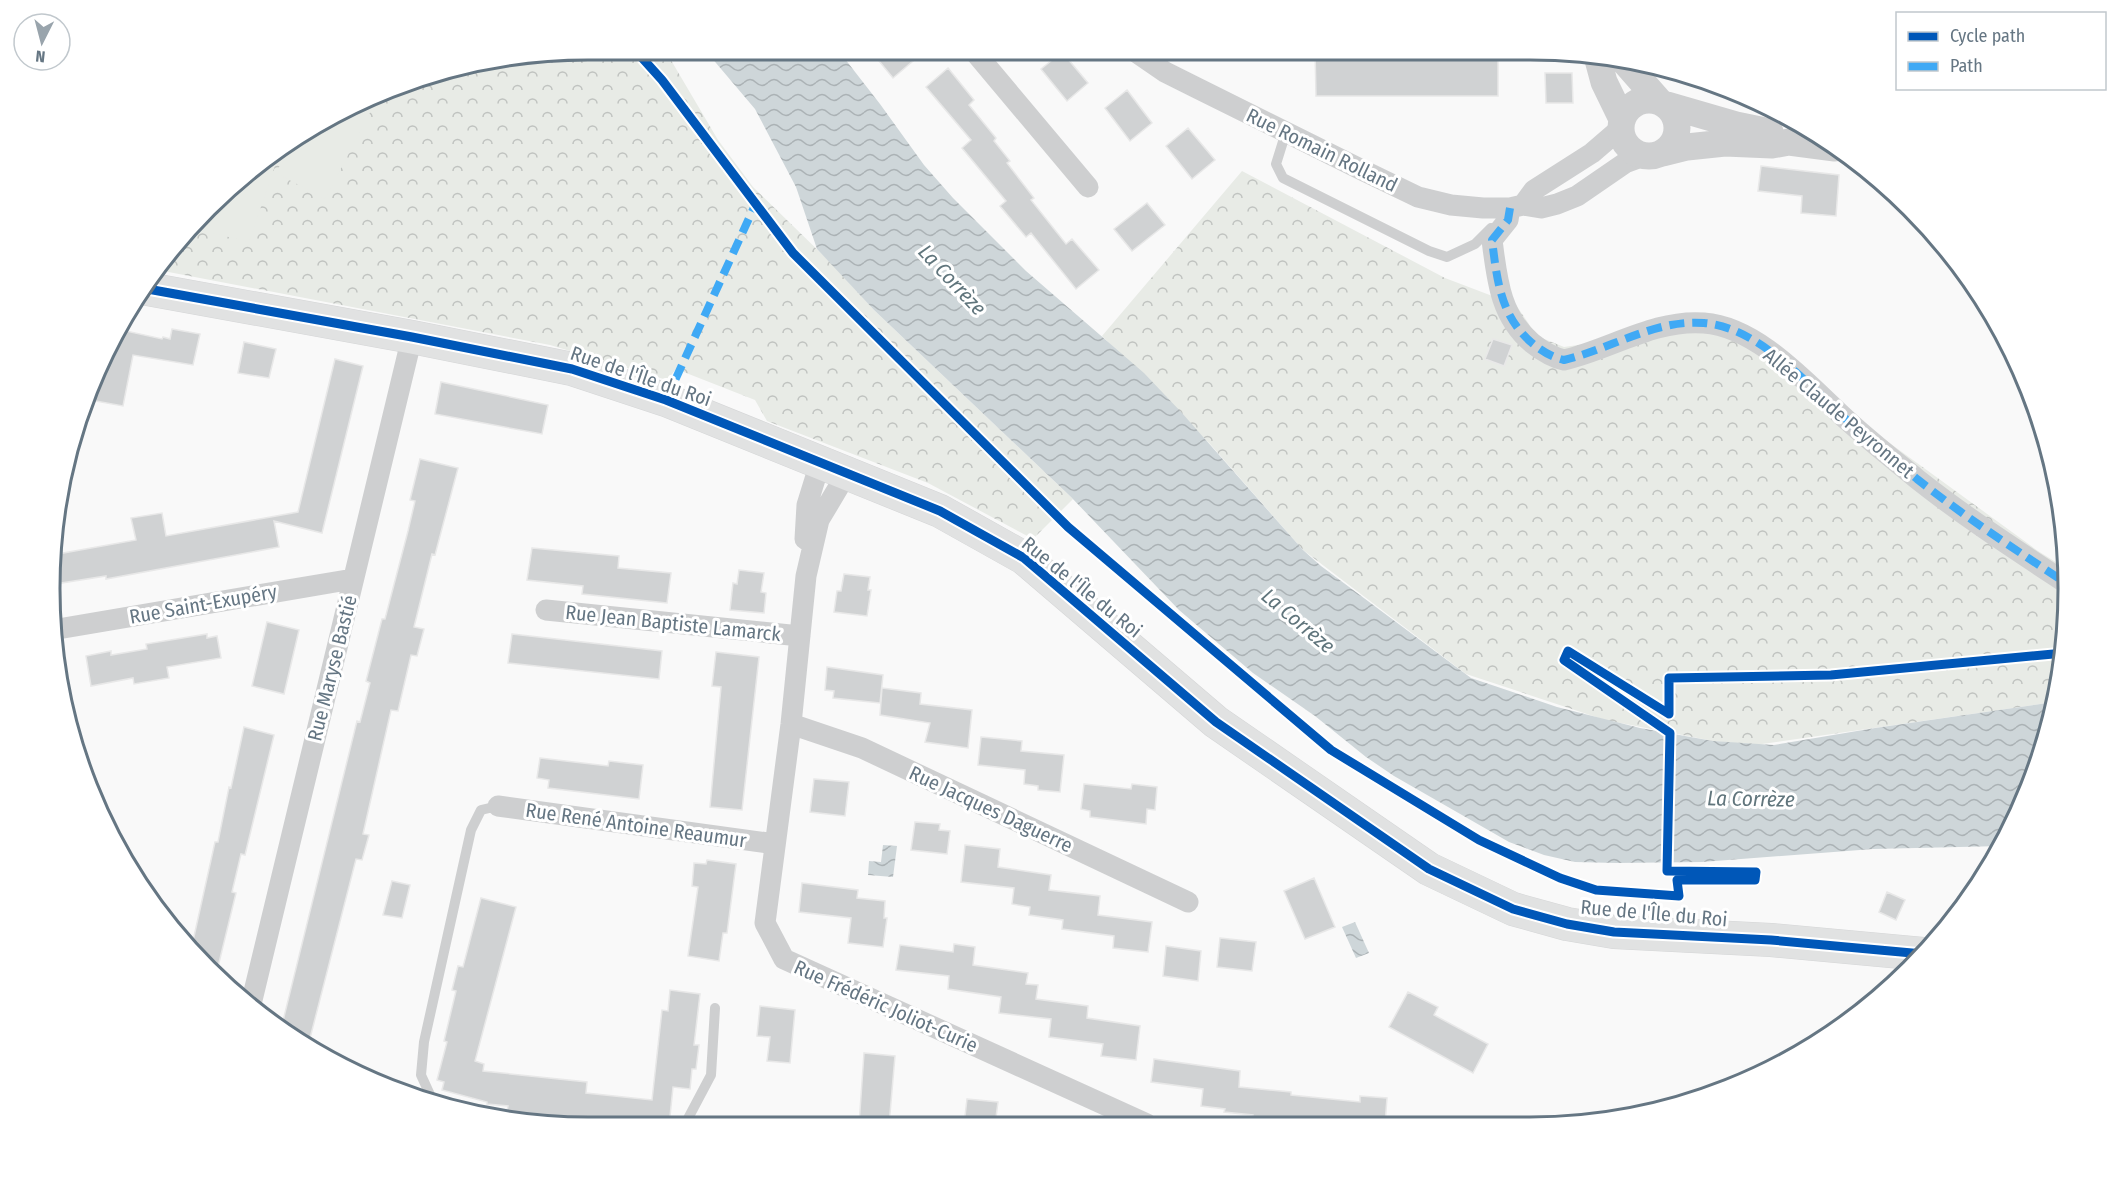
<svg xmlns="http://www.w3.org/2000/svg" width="2118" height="1177" viewBox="0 0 2118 1177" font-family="'Fira Sans Condensed',sans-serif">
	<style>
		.park { fill: url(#park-crowns) }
		.pitch { fill: #e8ebe6 }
		.water { fill: url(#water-waves) }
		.building { fill: #d0d2d3; stroke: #e8e8e8; stroke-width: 1.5 }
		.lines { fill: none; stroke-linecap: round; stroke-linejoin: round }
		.primary-casing { stroke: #d5d6d7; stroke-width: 34 }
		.service { stroke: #cecfd0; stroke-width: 10 }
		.minor { stroke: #cecfd0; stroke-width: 21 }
		.tertiary { stroke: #cecfd0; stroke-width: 27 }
		.primary { stroke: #e1e2e2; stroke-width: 33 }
		.quiet { stroke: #3fa9f5; stroke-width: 8; stroke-dasharray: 15 8; stroke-linecap: butt }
		.cycleway-casing { stroke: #fff; stroke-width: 13 }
		.cycleway { stroke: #0057b8; stroke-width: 9 }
		.labels { text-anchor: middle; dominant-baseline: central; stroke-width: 6; stroke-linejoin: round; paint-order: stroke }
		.street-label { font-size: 20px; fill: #657683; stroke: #fff }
		.water-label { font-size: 21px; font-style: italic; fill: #60757c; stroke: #fff }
		.rim { fill: none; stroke: #657683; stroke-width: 3 }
	</style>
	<defs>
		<pattern id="park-crowns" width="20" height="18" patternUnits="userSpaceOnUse" patternTransform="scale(1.5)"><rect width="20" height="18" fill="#e8ebe6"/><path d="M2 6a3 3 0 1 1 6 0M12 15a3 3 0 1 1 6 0" fill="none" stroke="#c0c3c0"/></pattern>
		<pattern id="water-waves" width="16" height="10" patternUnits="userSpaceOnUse" patternTransform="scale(1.5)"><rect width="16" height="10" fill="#ced6d9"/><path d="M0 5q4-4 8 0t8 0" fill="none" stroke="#abb2b5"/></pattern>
	</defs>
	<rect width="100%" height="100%" fill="#f9f9f9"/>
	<path class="park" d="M589,50H665L718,140L753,187L829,261L874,310L1073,499L1033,539L928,483L767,421L755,400L676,369L667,380L550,345L158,270L260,161L415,78Z
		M1242,171L1445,278L1516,305L1537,336L1564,347L1739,322L1869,428L2038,551L2067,569L2064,659L2054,702L1755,745L1713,741L1605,720L1466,674L1303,550L1210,444L1102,336Z"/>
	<path class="pitch" d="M370,103L374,105L325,199L276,173L290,145Z
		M280,151L249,242L196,229L260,161Z"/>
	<path class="water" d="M705,50H838L880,104L924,165L953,198L1026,271L1144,373L1182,413L1303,550L1321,566L1471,678L1557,707L1640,728L1713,741L1774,745L1875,728L2054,702L2040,761L2002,846L1873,849L1702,862L1616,863L1575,862L1544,855L1509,842L1394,776L1366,757L1315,716L1253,673L1179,610L1071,497L874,310L817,249L796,187L755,109Z
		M883,845L897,846L893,877L868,875L869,861L881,862Z
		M1355,922L1369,953L1356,958L1342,927Z"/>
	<path class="building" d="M870,50H926L893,78Z
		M1315,50L1490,51V60H1498V96H1316Z
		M1062,52L1088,83L1067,101L1041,69Z
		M948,68L974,100L969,105L996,138L994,141L1010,161L1007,163L1034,198L1031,200L1066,244L1072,239L1099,270L1076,289L1031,233L1026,237L1000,206L1006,201L962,148L971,140L926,87Z
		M1545,73H1572L1573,103H1546Z
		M1127,90L1152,123L1130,141L1105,108Z
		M1188,128L1215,160L1192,179L1166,146Z
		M1761,166L1839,175L1836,216L1801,213L1802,196L1758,191Z
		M1147,203L1165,225L1132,251L1114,229Z
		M172,329L200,334L193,365L133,355L123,406L90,400L122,330L162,339L163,337L170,339Z
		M1493,339L1512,345L1504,366L1485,359Z
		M244,342L276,349L269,378L238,373Z
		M335,359L363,366L322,533L274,521L279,547L106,579V576L55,584L58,554L136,540L131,518L162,513L166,536L298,512Z
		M441,382L548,405L542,434L435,414Z
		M420,459L458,468L435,555L432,554L414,627L424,629L417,656L411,655L398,711L391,710L363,834L369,835L362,860L356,859L308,1046L282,1025L357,721L360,722L370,683L366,681L382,619H385L408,531L415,501L410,500Z
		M532,548L619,556L618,568L671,573L667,603L582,594L583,586L527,580Z
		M739,570L764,573L761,592L766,593L764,613L730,610L733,583L737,584Z
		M844,574L870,577L868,590H871L867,616L834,612L837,591H841Z
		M267,622L299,630L284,694L252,686Z
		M207,634V638L217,636L221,658L167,667L169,678L134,684L133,678L91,686L86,656L111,651V655L147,649L146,644Z
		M512,634L662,651L659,679L508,663Z
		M716,652L759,657L742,810L710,807L721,687L712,686Z
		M827,667L883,675L880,703L833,698L834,691L825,690Z
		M882,688L921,693L920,704L972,710L968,748L925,742L930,723L880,715Z
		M244,727L274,735L245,855L241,854L232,892L236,893L217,971L191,950L215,842H218L229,787L231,788Z
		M981,737L1022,741L1021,751L1064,755L1060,792L1038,790V786L1024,784L1025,770L978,765Z
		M540,758L608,766L609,761L643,765L639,799L548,788L549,780L537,778Z
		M814,779L849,782L845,816L810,812Z
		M1084,784L1131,789L1132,784L1157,787L1155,810L1147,809L1146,824L1090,817V811L1081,809Z
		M915,822L940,824L939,830L950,831L947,854L911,850Z
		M965,845L1000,849L998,867L1051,875L1049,890L1100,896L1098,915L1152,922L1148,952L1113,948L1114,936L1062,929L1063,920L1029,915L1030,907L1012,904L1014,888L961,882Z
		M707,860L736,864L727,933H723L719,961L688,956L698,887L692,886L694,863L706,864Z
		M1314,878L1335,927L1305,939L1284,891Z
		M392,881L410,885L402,918L383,915Z
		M802,883L858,890L857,898L885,901L884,918H887L883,947L848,943L851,918L799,912Z
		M1887,892L1905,900L1896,920L1879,912Z
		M481,898L516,907L475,1061L484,1064L483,1071L587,1082L586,1093L652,1100L662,1010L668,1011L670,990L700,994L694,1045H699L696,1069H692L690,1089L673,1087L669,1126H581L548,1121L549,1115L507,1111L508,1106L487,1104V1102L442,1090L444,1082L437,1080L447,1042L444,1041L456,991L452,990L458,966L463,967Z
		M1220,938L1256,942L1252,971L1217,967Z
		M954,944L975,947L973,965L1028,973L1026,984L1038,985L1036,999L1088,1006L1087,1018L1140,1026L1136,1060L1101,1056L1103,1044L1049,1037L1051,1019L999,1013L1001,997L948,989L949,976L896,970L900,945L953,952Z
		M1166,946L1201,951L1198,981L1163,976Z
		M1408,992L1438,1007L1434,1015L1488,1044L1473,1073L1389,1027Z
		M760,1006L795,1010L790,1063L767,1061L770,1037L757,1036Z
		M864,1053L895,1056L889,1125H859Z
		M1154,1059L1240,1071L1239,1087L1291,1092V1095L1360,1102V1096L1387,1098L1385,1124H1273L1252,1122L1253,1115L1224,1112L1225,1109L1201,1106L1203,1089L1151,1082Z
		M967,1099L998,1102L995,1125H964Z"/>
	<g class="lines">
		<defs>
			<path id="primary" d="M142,288L412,337L572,369L666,400L940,511L1024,558L1216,722L1429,869L1513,909L1567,924L1614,932L1771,940L1923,954"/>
		</defs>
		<use href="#primary" class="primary-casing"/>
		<path class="service" d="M1286,132L1276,164L1283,178L1429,251L1447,257L1475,244L1491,228
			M457,1110L432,1099L421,1075L424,1042L471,830L481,810L498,806
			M684,1126L711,1075L715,1008"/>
		<path class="minor" d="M973,50L1088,187
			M1133,50L1165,72L1197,88L1362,170L1418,197L1451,205L1483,208H1510L1523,205L1541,208L1557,204L1577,196L1625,163L1644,156
			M1523,205L1534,190L1592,153L1621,128
			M1510,208L1508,220L1492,240C1497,279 1500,316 1532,343C1542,351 1551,357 1564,360C1611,349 1655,319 1704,323C1759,327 1809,386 1848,421C1870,441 1894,460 1917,479C1965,517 2016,550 2066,583
			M847,473L819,520L806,576L791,724L765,923L784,959L1147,1124
			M805,539L807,505L820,463
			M546,610L800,636
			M52,630L353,579
			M791,724L862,748L1188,902
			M498,806L775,844
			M252,1000L412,337"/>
		<path class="tertiary" d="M1597,56L1604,82L1622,119
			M1623,60L1659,101
			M1621 128a28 28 0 1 1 56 0a28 28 0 1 1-56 0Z
			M1667,105L1736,125L1770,132
			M1663,153L1687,147L1725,143L1772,145L1789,142L1835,148"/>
		<use href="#primary" class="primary"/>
		<path class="quiet" d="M1510,208L1508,220L1492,240C1497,279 1500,316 1532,343C1542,351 1551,357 1564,360C1611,349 1655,319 1704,323C1759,327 1809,386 1848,421C1870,441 1894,460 1917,479C1965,517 2016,550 2066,583
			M666,400L756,203"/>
		<defs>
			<path id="cycleway" d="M635,50L662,80L793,253L1068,527L1331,750L1479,840L1560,878L1596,890L1679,896L1677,880H1755L1756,872L1667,871L1670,733L1564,660L1568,651L1669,714
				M142,288L412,337L572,369L666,400L940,511L1024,558L1216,722L1429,869L1513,909L1567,924L1614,932L1771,940L1923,954
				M1669,714V678L1831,675L2064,653"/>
		</defs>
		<use href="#cycleway" class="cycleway-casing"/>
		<use href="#cycleway" class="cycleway"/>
	</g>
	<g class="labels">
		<g class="street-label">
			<text transform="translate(1322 150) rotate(26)">Rue Romain Rolland</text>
			<text transform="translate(641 376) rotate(19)">Rue de l'Île du Roi</text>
			<text transform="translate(1839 413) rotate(40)">Allée Claude Peyronnet</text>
			<text transform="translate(1082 587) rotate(39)">Rue de l'Île du Roi</text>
			<text transform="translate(203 604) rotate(-10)">Rue Saint-Exupéry</text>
			<text transform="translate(673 623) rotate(6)">Rue Jean Baptiste Lamarck</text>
			<text transform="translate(332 668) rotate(-76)">Rue Maryse Bastié</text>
			<text transform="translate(991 809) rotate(25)">Rue Jacques Daguerre</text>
			<text transform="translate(636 825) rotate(8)">Rue René Antoine Reaumur</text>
			<text transform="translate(1654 913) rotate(5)">Rue de l'Île du Roi</text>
			<text transform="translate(886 1006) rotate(24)">Rue Frédéric Joliot-Curie</text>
		</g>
		<g class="water-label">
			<text transform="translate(952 280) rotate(47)">La Corrèze</text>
			<text transform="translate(1298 621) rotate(40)">La Corrèze</text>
			<text transform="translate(1751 799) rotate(1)">La Corrèze</text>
		</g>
	</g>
	<path d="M0 0H2118V1177H0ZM588 60H1530A528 528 0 0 1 2058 588V589A528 528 0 0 1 1530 1117H588A528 528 0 0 1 60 589V588A528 528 0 0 1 588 60Z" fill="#fff" fill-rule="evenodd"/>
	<path class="rim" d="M588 60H1530A528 528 0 0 1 2058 588V589A528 528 0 0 1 1530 1117H588A528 528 0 0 1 60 589V588A528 528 0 0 1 588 60Z"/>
	<rect x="1896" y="12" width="210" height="78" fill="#ffffff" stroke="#c1c8cd" stroke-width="1.5"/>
	<rect x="1908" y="32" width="30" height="9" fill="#0057b8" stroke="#c1c8cd" stroke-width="1.5"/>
	<text x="1950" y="42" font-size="18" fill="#657683">Cycle path</text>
	<rect x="1908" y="62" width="30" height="9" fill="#3fa9f5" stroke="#c1c8cd" stroke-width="1.5"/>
	<text x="1950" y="72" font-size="18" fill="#657683">Path</text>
	<g transform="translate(42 42) rotate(186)"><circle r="28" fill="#ffffff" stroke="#c1c8cd" stroke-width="1.5"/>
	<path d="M0-4.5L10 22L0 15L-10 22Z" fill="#99a4ac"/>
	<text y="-9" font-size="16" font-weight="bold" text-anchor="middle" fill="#657683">N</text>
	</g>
</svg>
